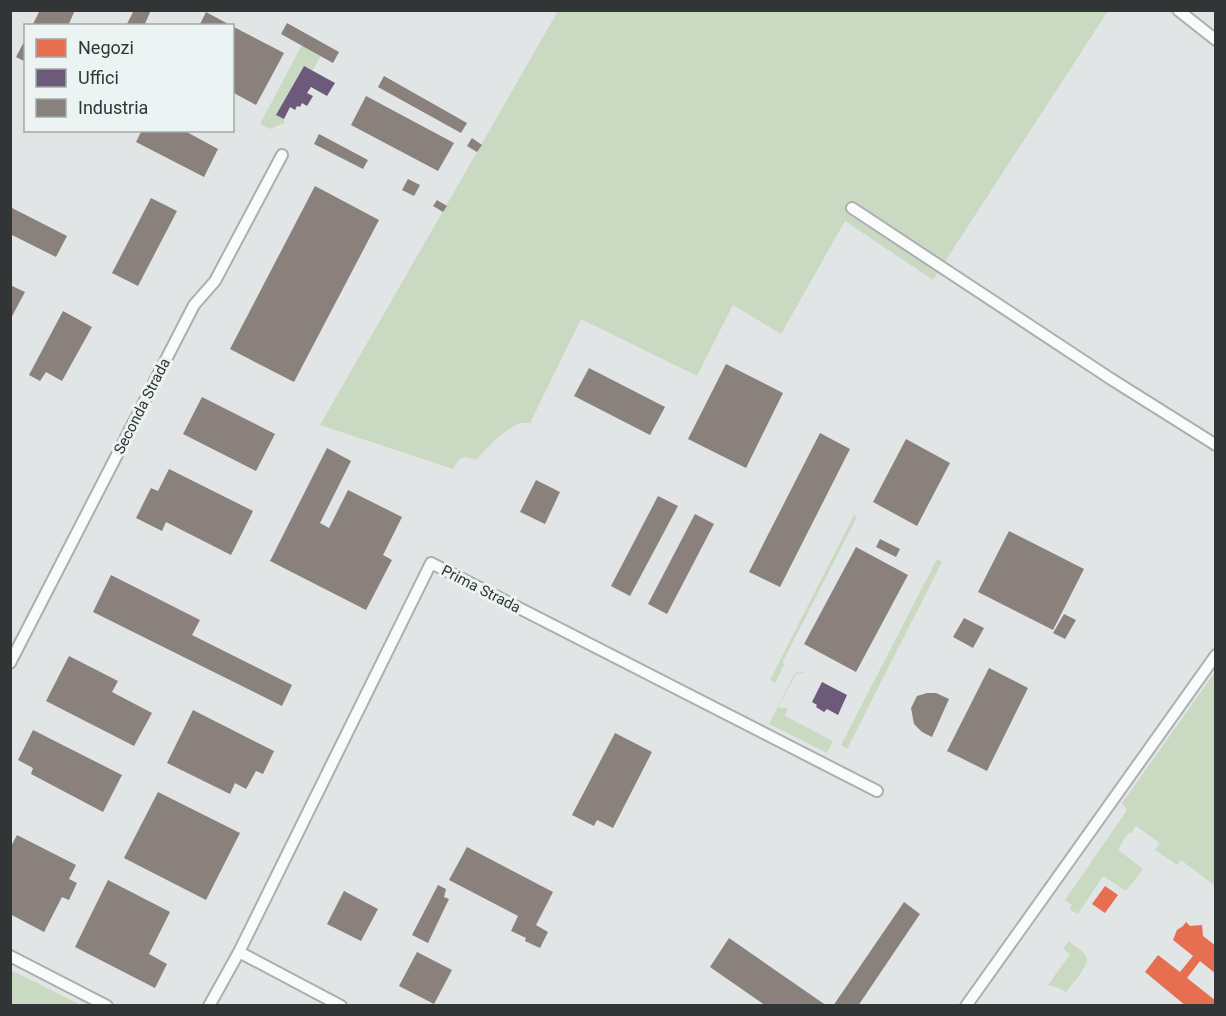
<svg xmlns="http://www.w3.org/2000/svg" width="1226" height="1016" viewBox="0 0 1226 1016" font-family="Roboto,sans-serif">
	<style>
		.green { fill: #cadac2 }
		.shops { fill: #e76f51 }
		.offices { fill: #6d597a }
		.industry { fill: #8a817c }
		.lines { fill: none; stroke-linecap: round; stroke-linejoin: round }
		.minor-casing { stroke: #acafaf; stroke-width: 14 }
		.minor { stroke: #fafbfb; stroke-width: 10 }
		.labels { text-anchor: middle; dominant-baseline: central; stroke-width: 6; stroke-linejoin: round; paint-order: stroke }
		.street-label { font-size: 15px; fill: #323535; stroke: #ecf4f3 }
	</style>
	<rect width="100%" height="100%" fill="#e1e5e5"/>
	<path class="green" d="M558,11H1108L933,280L845,221L781,334L733,305L697,376L581,319L530,423C527,423 524,423 521,423C506,427 486,449 476,460C461,455 461,456 453,469L320,425Z
		M302,45L321,56L312,71L303,66L277,114L284,119V123L270,129L260,124Z
		M854,515L857,517L783,661L784,665L775,683L770,680Z
		M937,559L942,562L847,749L841,745Z
		M803,672L805,673L796,674L778,708H788L785,716L833,741L827,753L769,724L795,673Z
		M1215,672V886L1181,860L1177,865L1155,850L1160,843L1136,826L1132,832C1124,834 1123,843 1118,850L1143,869L1126,891L1103,876L1078,914L1069,909L1072,905L1065,900L1127,810L1122,803Z
		M1069,941C1074,946 1085,952 1087,958C1089,966 1071,985 1066,992L1059,988L1048,985L1070,954L1063,949Z
		M10,970H11L81,1005H11Z"/>
	<path class="shops" d="M1105,886L1118,895L1105,913L1092,904Z
		M1186,922L1190,926L1202,925L1203,936L1216,946V974L1200,961L1187,978L1216,1001L1214,1003L1216,1006H1186L1145,972L1158,955L1180,972L1193,956L1173,940L1177,930L1183,926Z"/>
	<path class="offices" d="M304,66L335,83L327,96L311,87L307,93L313,96L307,106L302,103L300,107L297,106L295,110L290,107L284,119L276,115Z
		M822,682L847,695L838,715L827,709L824,712L816,707L817,705L812,702Z"/>
	<path class="industry" d="M40,10H75L68,26H32Z
		M134,10H151L144,26H126Z
		M206,12L232,26H199Z
		M287,23L339,52L333,63L281,34Z
		M232,26L284,53L256,105L232,92Z
		M26,38V62L16,57Z
		M384,76L467,123L461,133L378,87Z
		M366,96L454,143L438,171L351,125Z
		M142,130H183L218,149L204,177L136,142Z
		M319,134L368,160L363,169L314,144Z
		M472,138L482,145L477,152L467,146Z
		M408,179L420,185L414,196L402,190Z
		M315,186L379,220L294,382L230,349Z
		M151,198L177,211L138,286L112,273Z
		M437,200L447,206L443,212L433,206Z
		M10,207L67,236L56,257L10,234Z
		M10,285L25,292L10,320Z
		M63,311L92,327L62,381L46,372L40,381L29,375Z
		M726,364L783,393L746,468L688,439Z
		M589,368L665,407L650,435L574,396Z
		M202,397L275,434L256,471L183,434Z
		M820,433L850,449L780,587L749,572Z
		M906,439L950,463L917,526L873,502Z
		M327,448L351,461L320,523L329,528L348,490L402,517L383,555L392,560L366,610L270,561Z
		M169,469L253,511L231,555L166,522L162,531L136,518L151,488L158,491Z
		M536,480L560,492L545,524L520,512Z
		M658,496L678,506L630,596L611,586Z
		M695,514L714,524L667,614L648,604Z
		M1009,531L1084,569L1053,630L978,592Z
		M880,539L900,549L896,557L876,547Z
		M856,547L908,575L856,672L804,644Z
		M111,575L200,620L192,635L292,685L282,706L93,612Z
		M1064,614L1076,620L1065,639L1053,633Z
		M964,618L984,628L973,648L953,637Z
		M69,656L118,681L112,692L152,713L134,746L46,701Z
		M989,668L1028,688L987,771L947,751Z
		M927,693H936L949,699L932,737L922,732L914,724L911,708L917,696Z
		M193,710L274,751L263,774L256,771L246,789L235,783L230,794L167,763Z
		M33,730L122,775L103,812L31,774L33,768L18,760Z
		M615,733L652,752L613,828L597,820L594,826L572,815Z
		M158,792L240,833L206,900L124,858Z
		M17,835L76,865L69,879L77,883L69,900L62,897L44,932L10,914V848Z
		M467,847L553,892L536,925L548,932L540,948L525,941L526,938L511,931L518,916L449,880Z
		M108,880L170,912L149,954L167,964L155,988L75,947Z
		M438,885L446,889L444,897L449,899L428,943L412,935Z
		M344,891L378,909L361,941L327,924Z
		M904,902L920,914L858,1006H833Z
		M729,938L827,1006H766L710,967Z
		M417,952L452,970L434,1004L399,986Z"/>
	<g class="lines">
		<defs>
			<path id="minor" d="M1178,10L1216,40
				M852,208L1111,379L1216,445
				M10,663L194,305L215,281L282,155
				M239,952L341,1006
				M10,956L107,1006
				M209,1006L239,952L431,563L877,791
				M966,1006L1216,655"/>
		</defs>
		<use href="#minor" class="minor-casing"/>
		<use href="#minor" class="minor"/>
	</g>
	<g class="labels">
		<g class="street-label">
			<text transform="translate(142 406) rotate(-63)">Seconda Strada</text>
			<text transform="translate(481 589) rotate(27)">Prima Strada</text>
		</g>
	</g>
	<rect width="1226" height="1016" fill="none" stroke="#323535" stroke-width="24"/>
	<rect x="24" y="24" width="210" height="108" fill="#ecf4f3" stroke="#a2a8a7" stroke-width="1.5"/>
	<rect x="36" y="39" width="30" height="18" fill="#e76f51" stroke="#a2a8a7" stroke-width="1.5"/>
	<text x="78" y="54" font-size="18" fill="#323535">Negozi</text>
	<rect x="36" y="69" width="30" height="18" fill="#6d597a" stroke="#a2a8a7" stroke-width="1.5"/>
	<text x="78" y="84" font-size="18" fill="#323535">Uffici</text>
	<rect x="36" y="99" width="30" height="18" fill="#8a817c" stroke="#a2a8a7" stroke-width="1.5"/>
	<text x="78" y="114" font-size="18" fill="#323535">Industria</text>
</svg>
